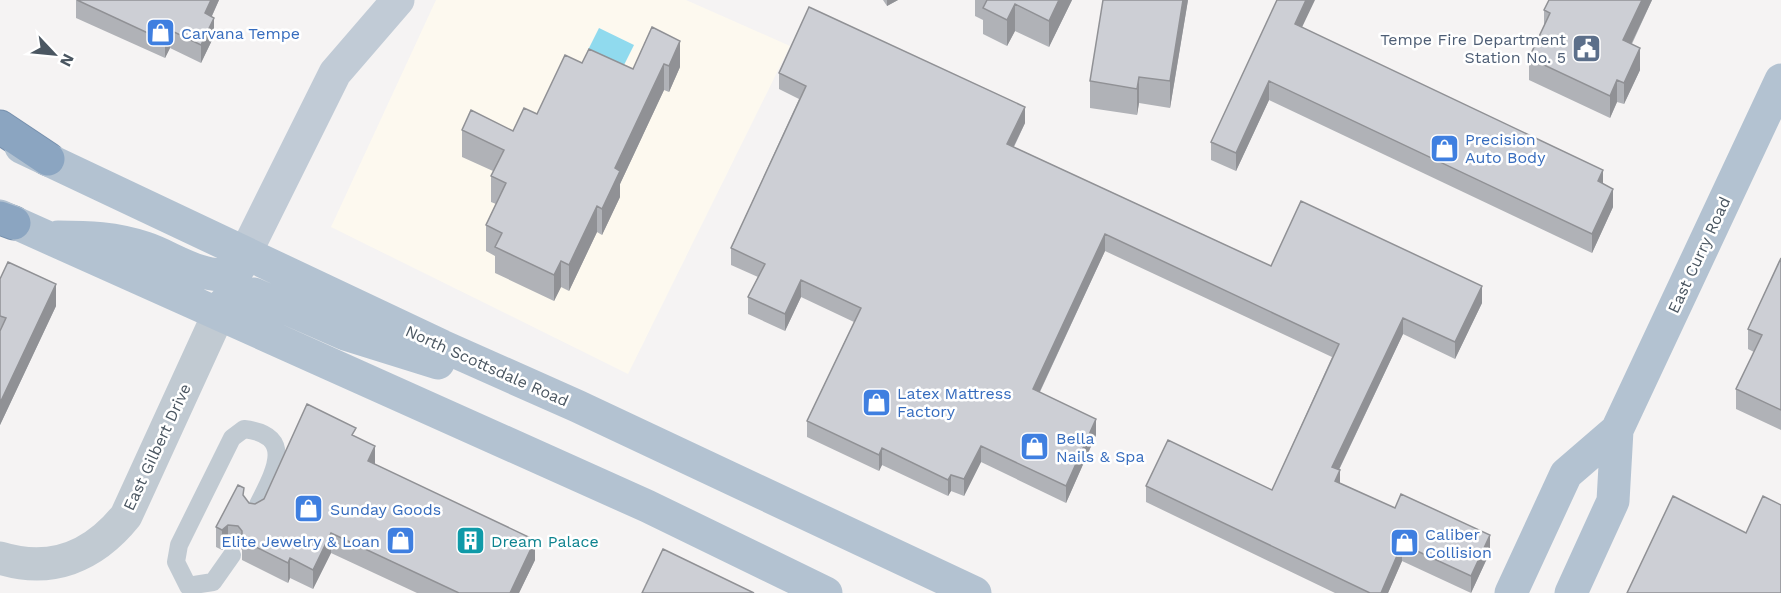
<svg xmlns="http://www.w3.org/2000/svg" width="1781" height="593" viewBox="0 0 1781 593" font-family="'Work Sans',sans-serif">
	<style>
		.commercial { fill: #fdf9ef }
		.water { fill: #90daee }
		.lines { fill: none; stroke-linecap: round; stroke-linejoin: round }
		.highway-casing { stroke: #7690ad; stroke-width: 35 }
		.lane { stroke: #c1cad2; stroke-width: 18 }
		.street { stroke: #c1cad2; stroke-width: 33 }
		.secondary { stroke: #c1cbd6; stroke-width: 33 }
		.primary { stroke: #b3c2d1; stroke-width: 33 }
		.highway { stroke: #8ba5c1; stroke-width: 33 }
		.wall { fill: #b0b2b7 }
		.shaded-wall { fill: #909195 }
		.building { fill: #cdcfd5; stroke: #909195; stroke-width: 1.5 }
		.labels { text-anchor: middle; dominant-baseline: central; stroke-width: 5; stroke-linejoin: round; paint-order: stroke }
		.shop-label { font-size: 16px; fill: #366cbe; stroke: #fff; text-anchor: start }
		.service-label { font-size: 16px; fill: #4e5e75; stroke: #fff; text-anchor: end }
		.street-label { font-size: 16px; fill: #4a5661; stroke: #fff }
		.culture-label { font-size: 16px; fill: #0d838f; stroke: #fff; text-anchor: start }
	</style>
	<rect width="100%" height="100%" fill="#f5f3f3"/>
	<path class="commercial" d="M436,0H686L790,46L628,374L331,227Z"/>
	<path class="water" d="M599,28L634,45L622,69L587,52Z"/>
	<g class="lines">
		<defs>
			<path id="highway" d="M0,127L48,159
				M0,218L14,223"/>
		</defs>
		<use href="#highway" class="highway-casing"/>
		<path class="lane" d="M232,555L213,582L188,586L176,562L179,545L232,438L244,429C301,436 269,480 254,513"/>
		<path class="street" d="M0,558C51,574 93,557 126,516L219,313"/>
		<path class="secondary" d="M245,254L335,73L398,0"/>
		<path class="primary" d="M21,147L442,346L577,406L975,593
			M0,216L647,506L826,593
			M58,237C88,237 115,238 145,248C170,256 201,279 228,274C239,272 242,263 245,254
			M219,313C225,297 238,293 254,294L345,334L438,363
			M1511,593L1566,474L1617,430
			M1571,593L1613,501L1617,430L1781,80"/>
		<use href="#highway" class="highway"/>
	</g>
	<path class="wall" d="M76,0H219L212,16L214,36L201,63L170,48L165,58L76,18Z
		M883,0H898L887,6Z
		M975,0H1072L1049,47L1015,31L1007,46L983,34V20L975,16Z
		M1188,0L1170,108L1139,103L1137,115L1090,108V81Z
		M1549,0H1652L1632,44L1640,70L1624,104L1617,102L1610,118L1529,80V58L1544,26V10Z
		M652,27L680,67L669,92L664,90L620,184V197L602,235L597,232L569,291L561,287L554,301L495,273V256L486,251V225L496,204L491,202V176L493,171L462,157V130L513,131L537,114L582,63L633,69Z
		M1302,27L1603,184L1613,207L1592,253L1269,100L1236,171L1211,160V142Z
		M779,73L1025,123L1014,147L1271,266L1482,303L1455,359L1403,334L1339,470L1340,483L1490,552L1471,593L1402,561L1388,593H1335L1146,502V486L1272,490L1332,357L1105,251L1040,392L1096,435L1066,503L981,462L964,496L951,491L948,496L882,465L879,471L807,437V421L854,322L801,297L785,331L748,314V297L758,277L731,265V248L799,99L779,89Z
		M1781,258V430L1736,409V389L1754,352L1748,349V329Z
		M0,279L56,306L0,425Z
		M356,437L375,464L535,560L519,593H417L331,553L313,589L290,578L288,583L242,560V550L238,546L228,545L222,550L216,547V527L249,503L255,504Z"/>
	<path class="shaded-wall" d="M211,0H219L205,31V13Z
		M887,0H898L887,6Z
		M1059,0H1072L1049,47V21Z
		M1183,0H1188L1170,108V81Z
		M1306,0H1315L1295,42V24Z
		M1642,0H1652L1623,61V40Z
		M1015,4V31L1007,46V20Z
		M214,18V36L201,63V45Z
		M170,30V48L165,58V41Z
		M680,41V67L669,92V66Z
		M1640,48V70L1624,104V83Z
		M664,64V90L620,184V197L602,235V209L615,168Z
		M1139,77V103L1137,115V89Z
		M1617,80V102L1610,118V96Z
		M1269,81V100L1236,171V153Z
		M1025,107V123L1007,160V144Z
		M1603,170V189L1598,181Z
		M1613,189V207L1592,253V234Z
		M597,206V232L569,291V265Z
		M1105,234V251L1033,406V389Z
		M561,261V287L554,301V275Z
		M801,280V297L785,331V314Z
		M56,284V306L0,425V403Z
		M1482,286V303L1455,359V342Z
		M1403,318V334L1332,484V467Z
		M1096,419V435L1066,503V486Z
		M375,446V466L368,461Z
		M981,446V462L964,496V479Z
		M882,448V465L879,471V455Z
		M1340,470V487L1335,481Z
		M951,475V491L948,496V480Z
		M228,525V545L222,550V530Z
		M331,533V553L313,589V570Z
		M1490,535V552L1471,593V576Z
		M535,540V560L519,593H510Z
		M1402,544V561L1388,593H1381Z
		M290,558V578L288,583V563Z"/>
	<path class="building" d="M77,0H211L205,13L214,18L201,45L170,30L165,41Z
		M987,0H1059L1049,21L1015,4L1007,20L983,8Z
		M1103,0H1183L1170,81L1139,77L1137,89L1090,81Z
		M1277,0H1306L1295,24L1603,170L1598,181L1613,189L1592,234L1269,81L1236,153L1211,142Z
		M1549,0H1642L1623,40L1640,48L1624,83L1617,80L1610,96L1529,58L1550,13L1544,10Z
		M809,7L1025,107L1007,144L1271,266L1301,201L1482,286L1455,342L1403,318L1332,467L1340,470L1335,481L1395,508L1401,494L1490,535L1471,576L1402,544L1381,593H1370L1146,486L1168,440L1272,490L1339,344L1105,234L1033,389L1096,419L1066,486L981,446L964,479L951,475L948,480L882,448L879,455L807,421L861,308L801,280L785,314L748,297L765,264L731,248L806,86L779,73Z
		M652,27L680,41L669,66L664,64L615,168L620,171L602,209L597,206L569,265L561,261L554,275L495,247L502,233L486,225L506,183L491,176L504,150L462,130L471,110L513,131L524,108L537,114L565,55L582,63L589,49L633,69Z
		M1781,258V410L1736,389L1762,335L1748,329Z
		M8,262L56,284L0,403V331L6,318L0,316V279Z
		M307,404L356,428L352,435L375,446L368,461L535,540L510,593H459L331,533L313,570L290,558L288,563L242,540V531L238,526L228,525L222,530L216,527L238,485L244,488L243,495L249,503L255,504L264,499Z
		M1673,496L1746,533L1763,496L1781,505V593H1627Z
		M663,549L754,593H642Z"/>
	<defs>
		<symbol id="shop-square" viewBox="-11 -11 22 22"><rect x="-9" y="-9" width="18" height="18" rx="4" fill="#3f7fe0" stroke="#fff"/><path d="M-5-2.5h2.3a2.7 3.5 0 0 1 5.4 0H5L5.5 6h-11ZM-1.5-2.5h3a1.5 2.3 0 0 0-3 0Z" fill="#fff"/></symbol>
		<symbol id="civic-square" viewBox="-11 -11 22 22"><rect x="-9" y="-9" width="18" height="18" rx="4" fill="#5c6f8a" stroke="#fff"/><path d="M-.6-6.5H3V-4.5H.6V-3L4-1V1h2V6H-6V1h2V-1L-.6-3ZM-1.2 2.5V6h2.4V2.5Z" fill="#fff"/></symbol>
		<symbol id="building-square" viewBox="-11 -11 22 22"><rect x="-9" y="-9" width="18" height="18" rx="4" fill="#0f9aa8" stroke="#fff"/><path d="M-4-6H4V6H1V3H-1V6H-4ZM-2.5-4.3h1.7v1.8h-1.7ZM.8-4.3h1.7v1.8H.8ZM-2.5-1h1.7V.8h-1.7ZM.8-1h1.7V.8H.8Z" fill="#fff"/></symbol>
	</defs>
	<g fill-rule="evenodd">
		<use href="#shop-square" x="144" y="16" width="33" height="33"/>
		<use href="#civic-square" x="1570" y="32" width="33" height="33"/>
		<use href="#shop-square" x="1428" y="132" width="33" height="33"/>
		<use href="#shop-square" x="860" y="386" width="33" height="33"/>
		<use href="#shop-square" x="1018" y="430" width="33" height="33"/>
		<use href="#shop-square" x="292" y="492" width="33" height="33"/>
		<use href="#shop-square" x="384" y="524" width="33" height="33"/>
		<use href="#building-square" x="454" y="524" width="33" height="33"/>
		<use href="#shop-square" x="1388" y="526" width="33" height="33"/>
	</g>
	<g class="labels">
		<g class="shop-label">
			<text x="181" y="33">Carvana Tempe</text>
			<text x="1465" y="139">Precision<tspan x="1465" dy="18">Auto Body</tspan></text>
			<text x="897" y="393">Latex Mattress<tspan x="897" dy="18">Factory</tspan></text>
			<text x="1056" y="438">Bella<tspan x="1056" dy="18">Nails &amp; Spa</tspan></text>
			<text x="330" y="509">Sunday Goods</text>
			<text x="1425" y="534">Caliber<tspan x="1425" dy="18">Collision</tspan></text>
			<text x="380" y="541" text-anchor="end">Elite Jewelry &amp; Loan</text>
		</g>
		<g class="service-label">
			<text x="1566" y="39">Tempe Fire Department<tspan x="1566" dy="18">Station No. 5</tspan></text>
		</g>
		<g class="street-label">
			<text transform="translate(1699 255) rotate(-65)">East Curry Road</text>
			<text transform="translate(487 366) rotate(24)">North Scottsdale Road</text>
			<text transform="translate(157 447) rotate(-65)">East Gilbert Drive</text>
		</g>
		<g class="culture-label">
			<text x="491" y="541">Dream Palace</text>
		</g>
	</g>
	<g transform="translate(54 54) rotate(116)" stroke="#ffffff" stroke-width="4.5" paint-order="stroke">
	<path d="M0-4.5L10 22L0 15L-10 22Z" fill="#4a5661"/>
	<text y="-9" font-size="16" font-weight="bold" text-anchor="middle" fill="#4a5661">N</text>
	</g>
</svg>
